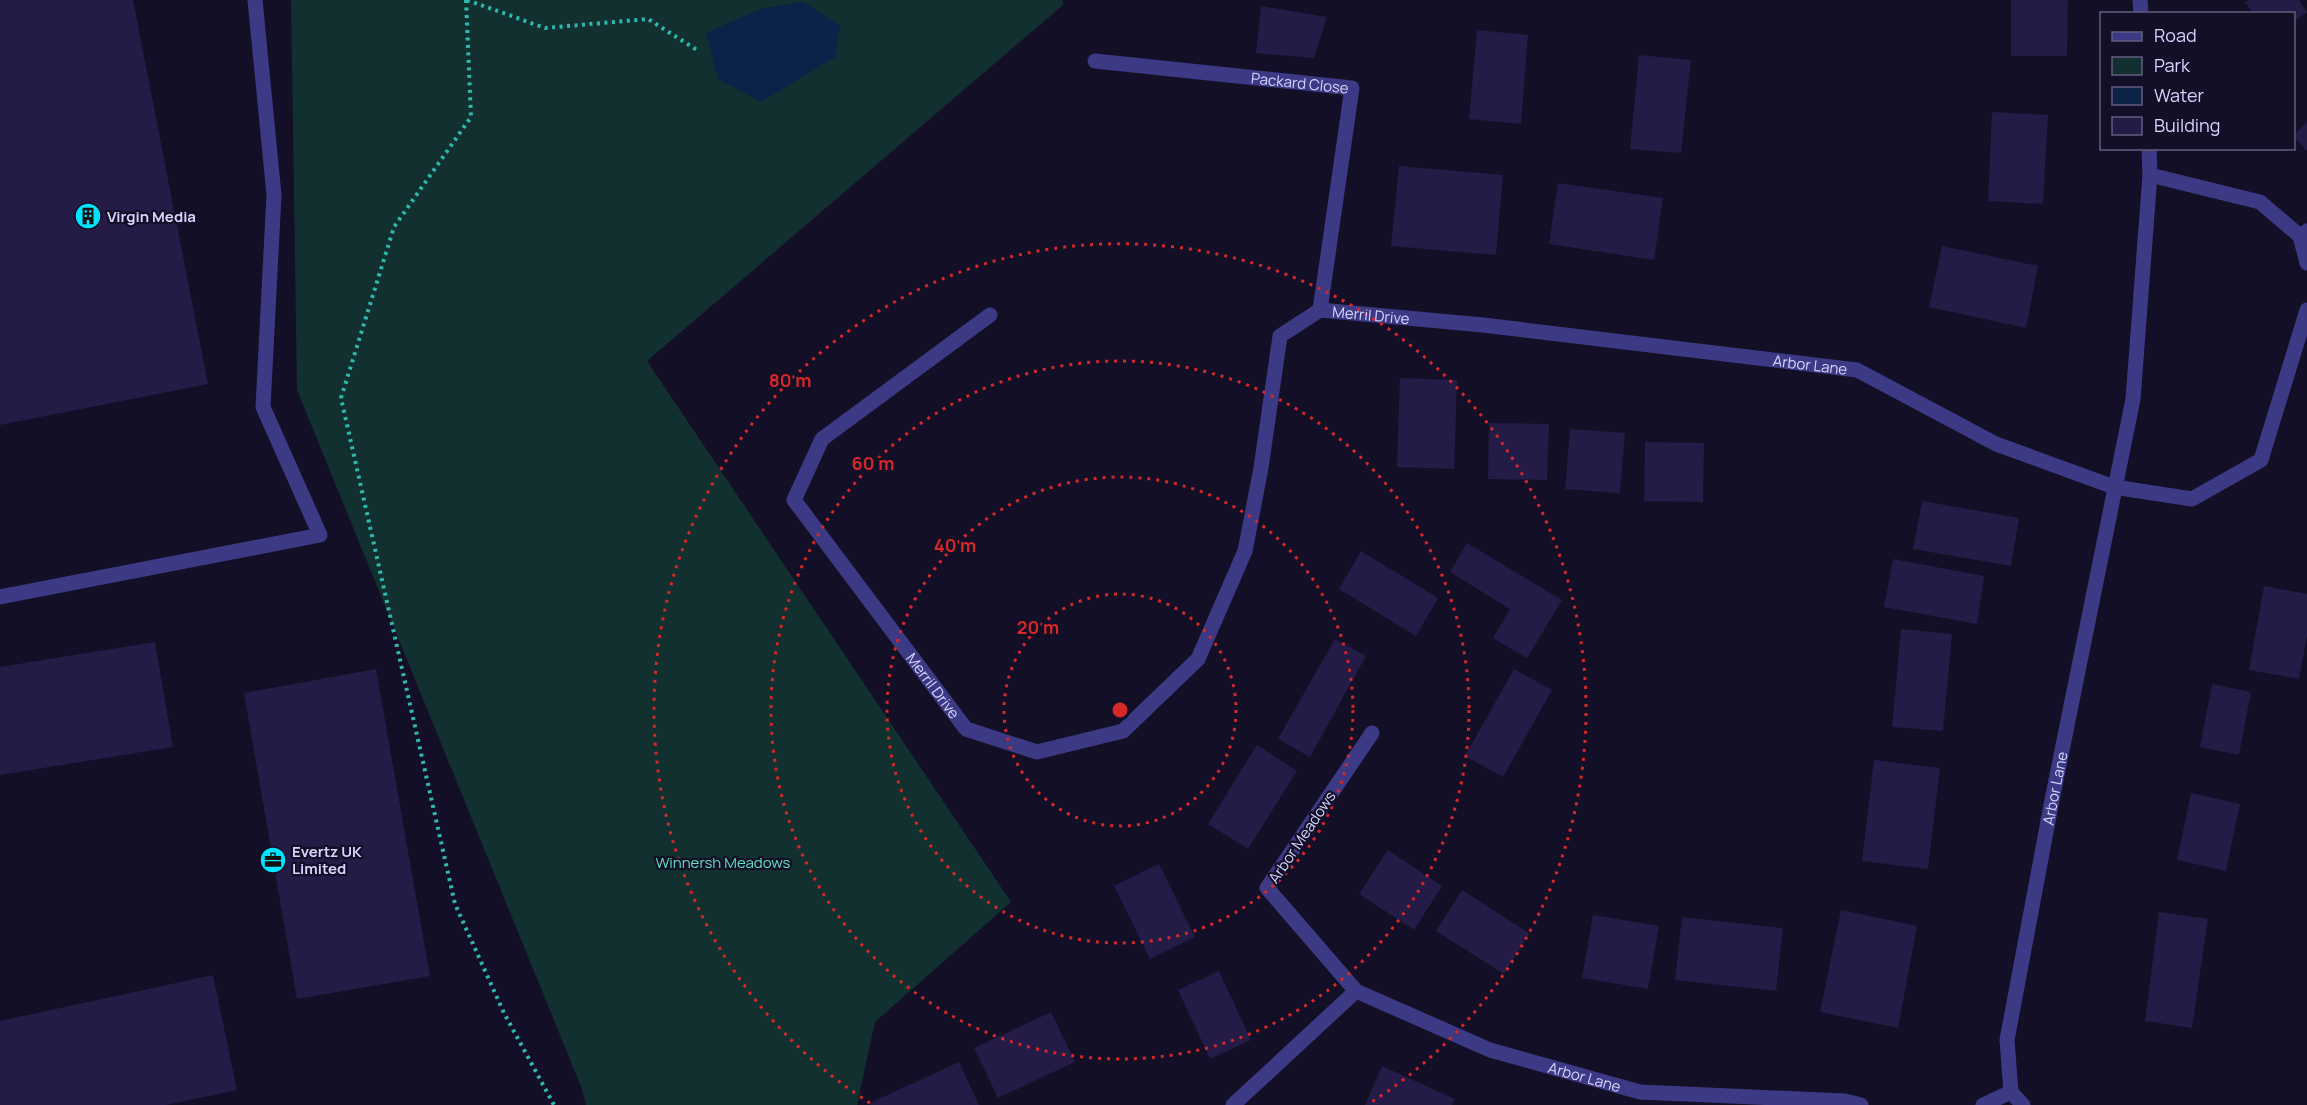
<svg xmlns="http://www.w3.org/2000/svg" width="2307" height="1105" viewBox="0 0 2307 1105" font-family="Manrope,sans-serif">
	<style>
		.green { fill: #12302f }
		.water { fill: #0c2248 }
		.building { fill: #241b47 }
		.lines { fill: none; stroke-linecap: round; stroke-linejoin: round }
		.path { stroke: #2fb8b0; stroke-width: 4; stroke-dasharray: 3 4.5; stroke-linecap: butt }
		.service { stroke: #3d3a85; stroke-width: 15 }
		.minor { stroke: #3d3a85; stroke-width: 15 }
		.ring { fill: none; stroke: #d62828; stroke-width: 3; stroke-dasharray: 3 6 }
		.labels { text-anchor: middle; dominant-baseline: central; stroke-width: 4.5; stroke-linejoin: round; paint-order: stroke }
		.street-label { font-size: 15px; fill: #d9d4ff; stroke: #130f26 }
		.poi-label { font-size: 15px; font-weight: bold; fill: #d9d4ff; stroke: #130f26; text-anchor: start }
		.park-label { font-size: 15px; fill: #5fe0c0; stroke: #130f26 }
		.centre { fill: #d62828; stroke: #130f26; stroke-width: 3 }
		.ring-label { font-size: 18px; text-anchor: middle; font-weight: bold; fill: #d62828; stroke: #130f26; stroke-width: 4.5; stroke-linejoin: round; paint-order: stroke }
	</style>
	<rect width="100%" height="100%" fill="#130f26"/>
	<path class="green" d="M291,0H1063V5L647,361L1011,902L875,1022L857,1105H586L582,1089L297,390Z"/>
	<path class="water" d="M803,2L840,25L835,57L761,102L718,79L706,33L762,8Z"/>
	<path class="building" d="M0,0H133L208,384L0,425Z
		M2011,0H2068L2067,56H2011Z
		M2249,0H2299L2307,12L2294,21V14H2254L2245,2Z
		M1261,6L1327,17L1314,58L1256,53Z
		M1477,30L1528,35L1521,124L1469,119Z
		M1639,55L1691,60L1681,153L1630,149Z
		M1992,112L2048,115L2043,204L1988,201Z
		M2307,122V151L2294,137V135Z
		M1399,166L1503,175L1496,255L1391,246Z
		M1558,183L1663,198L1654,260L1549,244Z
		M1942,246L2038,266L2026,328L1929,307Z
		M1400,378L1457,380L1454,469L1397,467Z
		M1489,423L1549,424L1547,480L1488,479Z
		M1570,429L1625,433L1620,493L1565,489Z
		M1645,442L1704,443L1703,502L1644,501Z
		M1922,501L2019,518L2011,566L1913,549Z
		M1467,543L1562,600L1527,658L1493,638L1510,609L1450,572Z
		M1361,551L1438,598L1416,636L1339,589Z
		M1893,559L1984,576L1977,624L1884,607Z
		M2264,586L2307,594V636L2299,679L2249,670Z
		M1901,629L1952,634L1943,731L1892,727Z
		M1335,639L1366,656L1310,757L1278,739Z
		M155,642L173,747L0,775V667Z
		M376,669L430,976L297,999L244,693Z
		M1514,669L1552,690L1503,777L1465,756Z
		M2212,684L2251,692L2239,755L2200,747Z
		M1257,745L1297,771L1248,849L1208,824Z
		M1874,760L1940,768L1928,869L1862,861Z
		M2191,793L2240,804L2226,871L2177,860Z
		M1388,850L1442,886L1414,930L1359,894Z
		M1159,864L1195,937L1150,959L1114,886Z
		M1462,890L1529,933L1504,974L1436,931Z
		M1841,910L1917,926L1898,1028L1820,1012Z
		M2159,912L2208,919L2192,1028L2145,1021Z
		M1593,915L1659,926L1648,989L1582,978Z
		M1682,917L1783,928L1776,991L1675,980Z
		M1219,971L1251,1040L1210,1059L1178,990Z
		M213,975L237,1090L166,1105H0V1021Z
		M1051,1012L1075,1062L998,1098L974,1048Z
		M959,1062L979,1105H871L870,1103Z
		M1382,1066L1455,1099L1452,1105H1365Z"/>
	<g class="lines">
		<path class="path" d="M466,0L471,117L394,227L341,398L455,904L504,1013L554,1105
			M467,0L545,28L648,19L697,50"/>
		<path class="service" d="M2150,175L2260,202L2300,236L2307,263
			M2114,487L2192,499L2261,460L2307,310
			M0,597L320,535L263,407L274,195L255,0"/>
		<g class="minor">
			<path d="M2140,0L2141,14"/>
			<path id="s1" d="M1095,61L1352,88L1320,310"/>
			<path d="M2300,236L2307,231"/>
			<path id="s2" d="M990,315L822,439L794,500L966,729L1037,752L1123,731L1198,659L1245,551L1261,468L1280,336L1320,310L1483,325L1857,370L1996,444L2114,487"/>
			<path id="s3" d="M1372,733L1267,888L1356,991L1490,1050L1640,1092L1845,1101L1861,1105"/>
			<path d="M1233,1105L1356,991"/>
			<path d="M1983,1105L2011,1092"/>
			<path id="s4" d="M2023,1105L2011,1092L2007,1040L2052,800L2133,399L2150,175L2149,148"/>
		</g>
	</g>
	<g class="ring">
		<circle cx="1120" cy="710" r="116"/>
		<circle cx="1120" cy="710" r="233"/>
		<circle cx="1120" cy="710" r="349"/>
		<path d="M870 1103A466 466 0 1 1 1370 1103"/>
	</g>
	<defs>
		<symbol id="building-disc" viewBox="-11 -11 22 22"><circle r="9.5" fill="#00e5ff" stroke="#130f26"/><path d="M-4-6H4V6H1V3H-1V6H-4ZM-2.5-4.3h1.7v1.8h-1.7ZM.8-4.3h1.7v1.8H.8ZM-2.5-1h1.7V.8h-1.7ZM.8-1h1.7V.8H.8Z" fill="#111"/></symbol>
		<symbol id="office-disc" viewBox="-11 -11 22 22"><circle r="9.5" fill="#00e5ff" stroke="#130f26"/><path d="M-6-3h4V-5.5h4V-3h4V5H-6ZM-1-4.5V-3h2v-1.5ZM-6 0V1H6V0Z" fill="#111"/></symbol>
	</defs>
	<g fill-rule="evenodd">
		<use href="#building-disc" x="73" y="201" width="30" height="30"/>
		<use href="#office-disc" x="258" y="845" width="30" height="30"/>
	</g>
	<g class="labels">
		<g class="street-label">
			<text stroke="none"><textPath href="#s1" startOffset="206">Packard Close</textPath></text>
			<text stroke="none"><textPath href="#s2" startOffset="1264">Merril Drive</textPath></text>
			<text stroke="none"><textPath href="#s2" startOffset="1706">Arbor Lane</textPath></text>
			<text stroke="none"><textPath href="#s2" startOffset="508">Merril Drive</textPath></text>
			<text stroke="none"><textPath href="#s4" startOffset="326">Arbor Lane</textPath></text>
			<text transform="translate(1302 837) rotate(-56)">Arbor Meadows</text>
			<text stroke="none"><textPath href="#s3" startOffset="568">Arbor Lane</textPath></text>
		</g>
		<g class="poi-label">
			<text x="107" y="216">Virgin Media</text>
			<text x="292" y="851">Evertz UK<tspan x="292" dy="17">Limited</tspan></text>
		</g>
		<g class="park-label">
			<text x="723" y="862">Winnersh Meadows</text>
		</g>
	</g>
	<circle cx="1120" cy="710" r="9" class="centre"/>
	<g class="ring-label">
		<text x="790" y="387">80 m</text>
		<text x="873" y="470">60 m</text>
		<text x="955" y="552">40 m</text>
		<text x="1038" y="634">20 m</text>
	</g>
	<rect x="2100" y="12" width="195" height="138" fill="#130f26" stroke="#625e7d" stroke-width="1.5"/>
	<rect x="2112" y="32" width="30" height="9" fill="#3d3a85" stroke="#625e7d" stroke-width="1.5"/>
	<text x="2154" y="42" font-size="18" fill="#d9d4ff">Road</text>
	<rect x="2112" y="57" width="30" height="18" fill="#12302f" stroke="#625e7d" stroke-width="1.5"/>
	<text x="2154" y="72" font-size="18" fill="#d9d4ff">Park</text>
	<rect x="2112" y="87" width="30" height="18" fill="#0c2248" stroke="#625e7d" stroke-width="1.5"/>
	<text x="2154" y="102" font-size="18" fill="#d9d4ff">Water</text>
	<rect x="2112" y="117" width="30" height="18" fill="#241b47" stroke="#625e7d" stroke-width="1.5"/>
	<text x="2154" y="132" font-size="18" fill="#d9d4ff">Building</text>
</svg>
